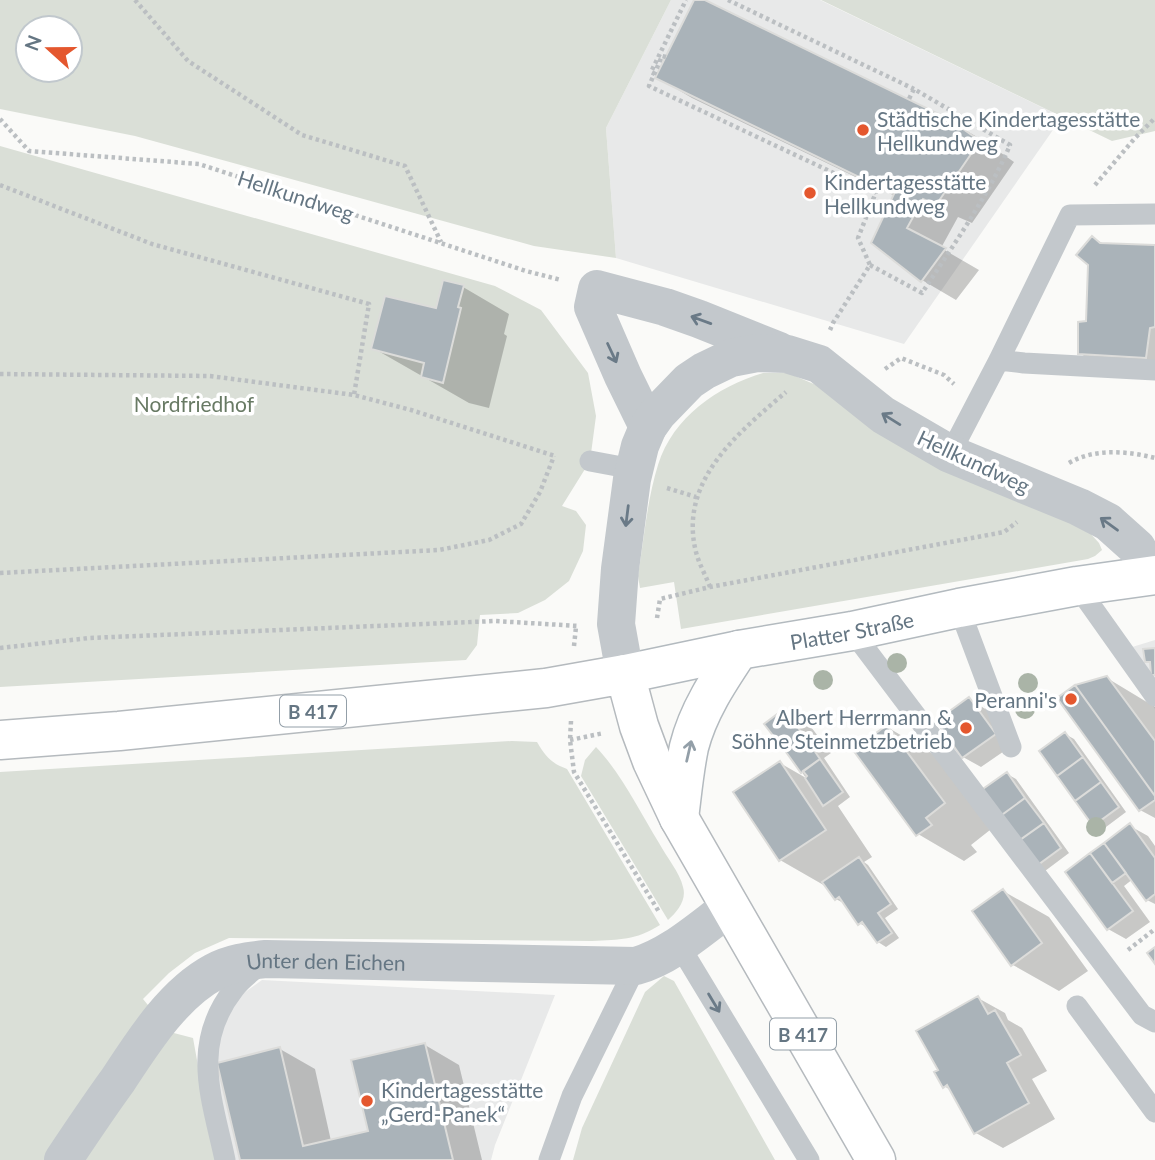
<svg xmlns="http://www.w3.org/2000/svg" width="1155" height="1160" viewBox="0 0 1155 1160" font-family="Lato,sans-serif">
	<style>
		.built { fill: #e8e9e9 }
		.green { fill: #dadfd7; fill-rule: evenodd }
		.shadow { fill: #0003 }
		.building { fill: #aab3b9; stroke: #dcdcda; stroke-width: 2 }
		.lines { fill: none; stroke-linecap: round; stroke-linejoin: round }
		.secondary-casing { stroke: #b3babf; stroke-width: 41 }
		.primary-casing { stroke: #b5babe; stroke-width: 41 }
		.path { stroke: #bbbfc2; stroke-width: 4.5; stroke-dasharray: 3.5 3.5; stroke-linecap: butt }
		.lane { stroke: #c3c8cc; stroke-width: 21 }
		.street { stroke: #c3c8cc; stroke-width: 38 }
		.secondary { stroke: #fff; stroke-width: 38 }
		.primary { stroke: #fff; stroke-width: 38 }
		.tree { fill: #aab4a7 }
		.oneway { stroke: #6a7a87 }
		.oneway2 { stroke: #939fa8 }
		.poi-dot { fill: #e4572e; stroke: #fff; stroke-width: 2.5 }
		.labels { text-anchor: middle; dominant-baseline: central; stroke-width: 7; stroke-linejoin: round; paint-order: stroke }
		.shield { fill: #fff; stroke: #939fa8; stroke-width: 2 }
		.shield-label { font-size: 19px; font-weight: bold; fill: #657683 }
		.poi-label { font-size: 21px; fill: #657683; stroke: #fff; text-anchor: start }
		.street-label { font-size: 21px; fill: #657683; stroke: #fff }
		.park-label { font-size: 21px; fill: #687a64; stroke: #fff }
	</style>
	<rect width="100%" height="100%" fill="#fafaf8"/>
	<path class="built" d="M671,0H820L1062,117L904,344L616,258L606,128Z
		M1155,640V709L1116,652Z
		M262,980L555,995L495,1145L491,1160H234L213,1057L222,1026L237,998Z"/>
	<path class="green" d="M0,0H671L606,128L616,258L534,246L135,136L0,109ZM28,28H70V70H28Z
		M821,0H1155V131L1112,141Z
		M0,146L495,286L541,310L588,373L596,416L590,461L562,506L576,511L586,525L583,551L569,581L545,600L518,613L480,615L477,645L466,660L0,687Z
		M763,373H788L816,385L1089,532L1099,543L1102,550L1095,556L1088,559L681,629L674,582L640,588L638,576C644,539 647,500 658,465C673,417 717,387 763,373Z
		M512,741L537,742C546,757 551,763 567,769L660,925C634,941 621,939 592,941L229,938L195,953L169,973L143,999L170,1032L193,1038L215,1160H0V772Z
		M596,747C621,773 640,812 659,843C666,856 680,873 683,887C687,900 677,912 668,920L581,776L585,760Z
		M664,976L674,981L775,1160H573L582,1128L645,992Z"/>
	<path class="shadow" d="M696,0H701L948,120L984,141L1014,162L972,223L958,217L941,248L979,270L956,300L922,280L895,196L692,98L658,78Z
		M1093,238L1106,245L1155,247V371L1106,369L1079,353L1088,323Z
		M463,287L509,314L504,334L507,336L489,408L469,403L373,348L438,311Z
		M1107,678L1155,707V818L1140,810Z
		M969,699L987,710L1013,745L981,767L963,757Z
		M784,711L811,727L831,753L824,758L850,797L838,806L872,857L864,862L868,865L898,909L885,918L899,938L886,947L878,942L868,928L859,923L845,904L836,899L827,887L780,860V763L806,778L787,751Z
		M887,727L933,754L990,830L971,845L977,852L964,861L918,834Z
		M1065,734L1074,739L1126,812L1102,830L1094,825Z
		M1007,774L1016,779L1069,853L1045,871L1036,866Z
		M1130,826L1148,836L1155,846V904L1147,900L1133,879L1124,886L1150,922L1126,939L1108,929L1067,872Z
		M1003,891L1049,917L1088,971L1059,991L1013,965Z
		M978,998L1005,1013L1008,1020L1022,1028L1047,1071L1032,1079L1055,1119L1003,1148L976,1133L952,1091L944,1086Z
		M425,1045L459,1065L482,1160H241L280,1049L315,1069L331,1141L370,1132Z"/>
	<path class="building" d="M694,0H705L949,119L980,141L936,205L923,199L907,228L946,248L921,282L871,243L894,194L655,78Z
		M1092,236L1100,243L1155,245V327L1150,328L1146,358L1078,354V322L1086,321L1088,265L1076,255Z
		M443,280L464,285L458,307L461,308L443,383L421,377L424,363L371,349L385,296L436,308Z
		M1155,648V675H1151L1150,662H1145L1143,649Z
		M1107,676L1155,741V796L1075,685Z
		M1075,685L1155,796V800L1139,811L1057,698Z
		M969,697L996,734L962,758L936,721Z
		M784,709L805,737L786,752L764,724Z
		M887,725L945,803L926,818L932,825L916,836L853,750Z
		M1065,732L1083,757L1057,776L1039,751Z
		M805,737L820,759L801,773L786,752Z
		M1083,757L1101,782L1075,801L1057,776Z
		M820,759L843,792L823,806L805,778L807,776L803,771Z
		M780,761L826,830L779,861L733,792Z
		M1007,772L1025,798L999,817L980,791Z
		M1101,782L1119,807L1093,826L1075,801Z
		M1025,798L1044,823L1017,842L999,817Z
		M1044,823L1061,848L1035,867L1017,842Z
		M1130,823L1155,858V894L1146,901L1104,843Z
		M1104,843L1126,873L1112,883L1090,853Z
		M1090,853L1133,911L1107,930L1065,872Z
		M859,857L891,904L878,913L892,933L877,943L862,922L858,925L839,897L835,900L822,882Z
		M1003,889L1042,943L1011,966L972,911Z
		M1155,947V964L1147,953Z
		M978,996L988,1014L995,1010L1021,1055L1007,1063L1029,1103L974,1134L947,1085L943,1088L934,1072L938,1070L916,1031Z
		M425,1043L453,1160H240L217,1063L280,1047L303,1146L368,1131L351,1060Z"/>
	<g class="lines">
		<defs>
			<g id="secondary">
				<path id="s2" d="M625,674L739,650L852,631L959,608L1077,586L1155,575"/>
				<path d="M679,818C682,795 684,771 689,747C698,711 719,680 739,650"/>
			</g>
			<path id="primary" d="M0,740L119,731L546,688L625,674L639,726L652,761L679,818L876,1160"/>
		</defs>
		<use href="#secondary" class="secondary-casing"/>
		<use href="#primary" class="primary-casing"/>
		<path class="path" d="M135,0L188,61L302,135L405,166L441,242
			M728,0L914,89
			M666,57L662,56L649,86L876,193
			M655,74L651,72L686,0
			M0,119L29,151L199,164L526,271L561,280
			M0,185L152,244L369,304L354,395
			M1095,185L1135,138L1155,118
			M870,265L922,293C952,247 989,195 1010,145L914,89L909,99
			M830,330L833,323L870,265L858,238L878,187
			M885,369L901,358L944,375L954,384
			M0,374L210,376L354,395L411,410L555,456
			M1069,463C1094,448 1128,451 1155,458
			M667,488L696,497
			M0,573L439,550L489,540L521,524L540,492L554,456
			M710,587C706,576 699,564 696,552C678,481 738,433 786,392
			M657,618L660,599L710,587L1004,532L1017,522
			M574,646L576,627
			M0,648L89,638L495,621L579,626
			M571,721L570,740L574,772L659,912
			M570,740L604,733
			M1128,950L1155,929"/>
		<path class="lane" d="M999,360L1024,363L1155,370
			M950,454L999,360L1070,215L1155,214
			M590,461L633,469
			M1077,586L1155,696
			M959,608L1011,747
			M852,631L1142,1015L1155,1022
			M679,945L809,1160
			M1077,1006L1155,1112
			M225,1160C212,1098 190,1045 234,989C241,979 253,971 262,963
			M549,1160L572,1096L636,966"/>
		<g class="street">
			<path d="M648,427L623,376L593,307L597,289L665,307L699,319L779,351"/>
			<path d="M625,674L616,624L620,569L632,479L640,446L648,427L658,413L689,381L704,371L731,358L757,353L787,354L819,364L883,415L950,454L1079,507L1108,522L1137,548L1152,575"/>
			<path id="s1" d="M63,1160C81,1133 99,1106 118,1080C143,1042 173,994 214,972C231,963 247,961 266,959L636,966C671,956 701,928 730,907"/>
		</g>
		<use href="#secondary" class="secondary"/>
		<use href="#primary" class="primary"/>
	</g>
	<g class="tree">
		<circle cx="897" cy="663" r="10"/>
		<circle cx="823" cy="680" r="10"/>
		<circle cx="1028" cy="683" r="10"/>
		<circle cx="1025" cy="709" r="10"/>
		<circle cx="1096" cy="827" r="10"/>
	</g>
	<defs><path id="oneway-shaft" d="M-6 0H5M1.5-3L5.5 0L1.5 3" fill="none" stroke-width="1.6" stroke-linecap="round" stroke-linejoin="round" transform="scale(1.75)"/></defs>
	<g class="oneway">
		<use href="#oneway-shaft" transform="translate(701 320) rotate(-160)"/>
		<use href="#oneway-shaft" transform="translate(612 353) rotate(65)"/>
		<use href="#oneway-shaft" transform="translate(891 419) rotate(-148)"/>
		<use href="#oneway-shaft" transform="translate(627 516) rotate(97)"/>
		<use href="#oneway-shaft" transform="translate(1109 524) rotate(-144)"/>
		<use href="#oneway-shaft" transform="translate(714 1003) rotate(59)"/>
	</g>
	<use class="oneway2" href="#oneway-shaft" transform="translate(689 751) rotate(-77)"/>
	<g class="poi-dot">
		<circle cx="863" cy="130" r="7"/>
		<circle cx="810" cy="193" r="7"/>
		<circle cx="1071" cy="699" r="7"/>
		<circle cx="966" cy="728" r="7"/>
		<circle cx="367" cy="1101" r="7"/>
	</g>
	<g class="labels">
		<g class="shield">
			<rect x="280" y="695.5" width="66" height="31" rx="5"/>
			<rect x="770" y="1018.5" width="66" height="31" rx="5"/>
		</g>
		<g class="shield-label">
			<text x="313" y="711">B 417</text>
			<text x="803" y="1034">B 417</text>
		</g>
		<g class="poi-label">
			<text x="877" y="118">Städtische Kindertagesstätte<tspan x="877" dy="24">Hellkundweg</tspan></text>
			<text x="824" y="181">Kindertagesstätte<tspan x="824" dy="24">Hellkundweg</tspan></text>
			<text x="1057" y="699" text-anchor="end">Peranni's</text>
			<text x="952" y="716" text-anchor="end">Albert Herrmann &amp;<tspan x="952" dy="24">Söhne Steinmetzbetrieb</tspan></text>
			<text x="381" y="1089">Kindertagesstätte<tspan x="381" dy="24">„Gerd-Panek“</tspan></text>
		</g>
		<g class="street-label">
			<text transform="translate(296 195) rotate(18)">Hellkundweg</text>
			<text transform="translate(974 461) rotate(25)">Hellkundweg</text>
			<text stroke="none"><textPath href="#s2" startOffset="231">Platter Straße</textPath></text>
			<text stroke="none"><textPath href="#s1" startOffset="357">Unter den Eichen</textPath></text>
		</g>
		<g class="park-label">
			<text x="194" y="403">Nordfriedhof</text>
		</g>
	</g>
	<g transform="translate(49 49) rotate(291)"><circle r="33" fill="#ffffff" stroke="#c1c8cd" stroke-width="2"/>
	<path d="M0-5L12 26L0 18L-12 26Z" fill="#e4572e"/>
	<text y="-10" font-size="19" font-weight="bold" text-anchor="middle" fill="#657683">N</text>
	</g>
</svg>
